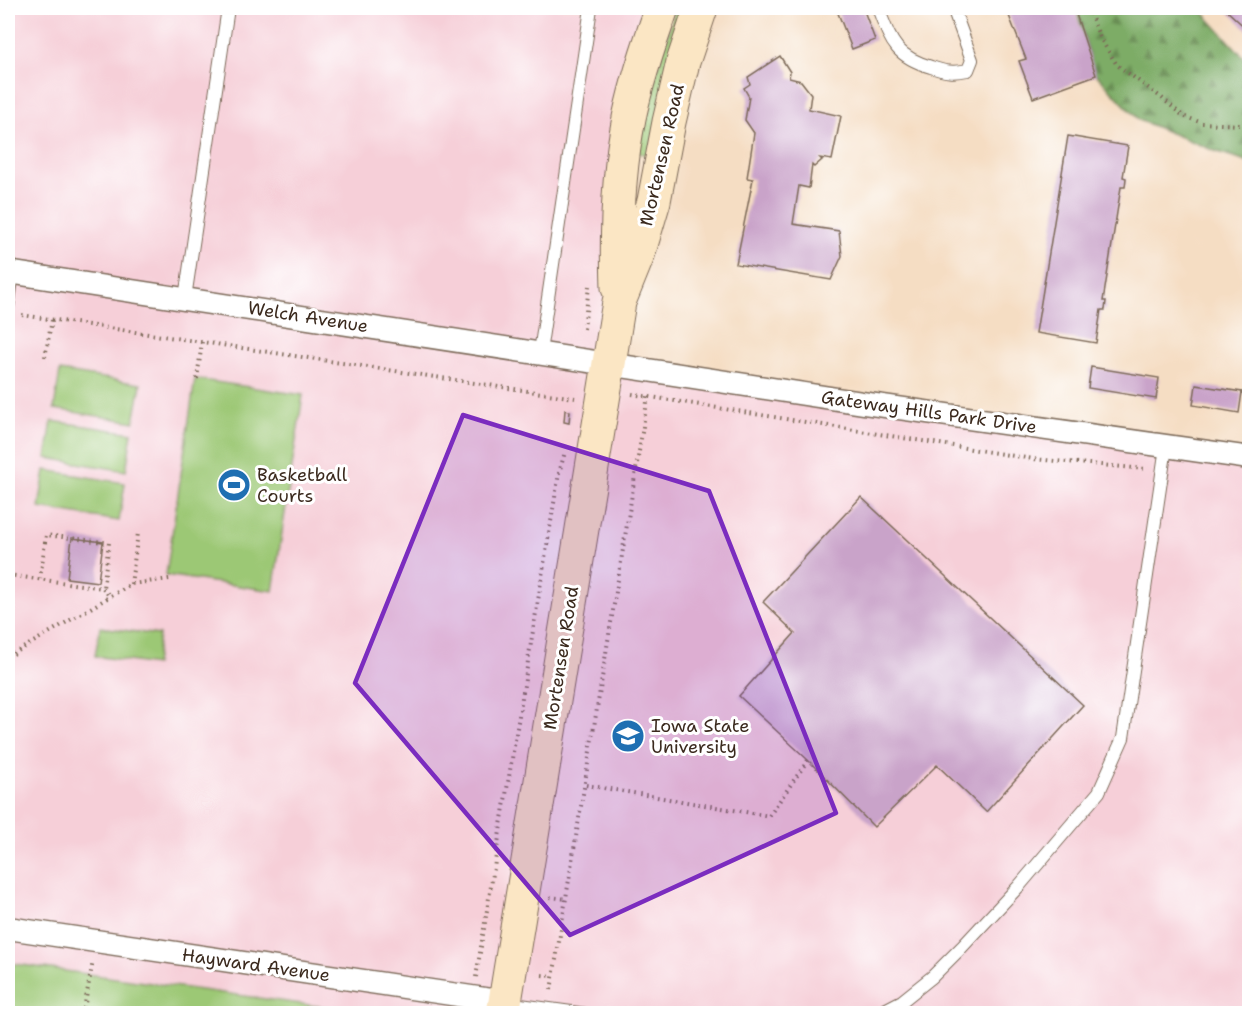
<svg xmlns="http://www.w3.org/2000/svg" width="1257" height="1021" viewBox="0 0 1257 1021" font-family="'Shantell Sans',sans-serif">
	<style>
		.built { fill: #f6cfd8 }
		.grass { fill: #9cc875; stroke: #6c794a; stroke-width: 1.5 }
		.forest { fill: url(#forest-firs); stroke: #5c6b42; stroke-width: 1.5 }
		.building { fill: #c9a3c9 }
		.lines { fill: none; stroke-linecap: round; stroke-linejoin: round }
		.lane-casing { stroke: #7c6958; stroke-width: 14 }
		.street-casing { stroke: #7c6958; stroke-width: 25 }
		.secondary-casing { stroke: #7c6958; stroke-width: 35 }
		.path { stroke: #7c6958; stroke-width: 4; stroke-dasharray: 1.5 4.5; stroke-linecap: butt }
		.lane { stroke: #fff; stroke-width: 12 }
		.street { stroke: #fff; stroke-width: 22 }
		.secondary { stroke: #fbe6c4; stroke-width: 33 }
		.marked { fill: #7b2cbf; fill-opacity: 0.2; stroke: #7b2cbf; stroke-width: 4.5; stroke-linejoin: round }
		.labels { text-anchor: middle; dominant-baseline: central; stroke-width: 6; stroke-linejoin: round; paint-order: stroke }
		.street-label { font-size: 18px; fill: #3b2a1e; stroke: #fff }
		.poi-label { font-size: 18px; fill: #3b2a1e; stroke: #fff; text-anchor: start }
	</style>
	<defs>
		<pattern id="forest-firs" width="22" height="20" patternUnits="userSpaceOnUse" patternTransform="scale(1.5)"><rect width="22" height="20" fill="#7dac66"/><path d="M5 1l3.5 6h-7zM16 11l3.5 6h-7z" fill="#688c53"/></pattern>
	</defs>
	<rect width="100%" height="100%" fill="#fff"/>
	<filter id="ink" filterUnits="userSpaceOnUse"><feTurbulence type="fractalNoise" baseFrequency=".0167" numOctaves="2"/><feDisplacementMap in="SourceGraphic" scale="12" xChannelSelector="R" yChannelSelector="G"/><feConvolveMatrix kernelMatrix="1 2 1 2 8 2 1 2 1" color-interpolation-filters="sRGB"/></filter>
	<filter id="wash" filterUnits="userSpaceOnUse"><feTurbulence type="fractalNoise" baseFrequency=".008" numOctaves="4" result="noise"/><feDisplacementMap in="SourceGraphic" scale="24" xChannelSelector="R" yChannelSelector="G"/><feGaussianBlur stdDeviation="1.35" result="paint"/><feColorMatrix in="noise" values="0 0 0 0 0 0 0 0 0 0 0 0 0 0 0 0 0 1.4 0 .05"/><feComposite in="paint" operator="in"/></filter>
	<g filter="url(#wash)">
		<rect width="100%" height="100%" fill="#f5ddc3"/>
		<path class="built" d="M8,8H662L645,57L609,363L1249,458V1013H8Z"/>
		<path class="grass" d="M676,8H687L649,155L637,153L646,106Z
			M60,371L141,384L134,422L54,409Z
			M195,379L303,395L273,591L166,575Z
			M52,421L132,433L126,471L46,458Z
			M45,470L125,483L119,521L39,508Z
			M100,627L159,635L155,665L95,656Z
			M8,963L366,1013H8Z"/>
		<path class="forest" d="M1076,8H1199L1249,63V162L1215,151L1139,120L1094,72Z"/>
		<g id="blocks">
			<path class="building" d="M836,8H863L875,40L852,49Z
				M1006,8H1074L1096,75L1033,98L1019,61L1026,59Z
				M1224,8H1250V32Z
				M780,56L790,72L789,78L801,81L811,94L809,109L841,116L832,160L820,158L822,160L814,167L812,165L809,188L799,186L793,224L839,231L842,256L831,280L736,264L753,179L747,178L754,133L745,120L749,97L744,88L750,84L748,77Z
				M1068,136L1128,146L1123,177L1126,178L1125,187H1121L1103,301H1106L1105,310H1101L1096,343L1036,333Z
				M1091,367L1159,378L1156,399L1088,388Z
				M1196,385L1242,392L1239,413L1193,405Z
				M565,410L570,411L569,423L564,422Z
				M861,497L1083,705L986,812L937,765L874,827L808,760L739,696L795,633L763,602Z
				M72,538L103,542L98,582L67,578Z"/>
		</g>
	</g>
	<g filter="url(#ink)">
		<use href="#blocks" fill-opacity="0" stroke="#7c6958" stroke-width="1.5"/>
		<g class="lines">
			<defs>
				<path id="lane" d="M878,8C891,41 894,56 931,67C945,72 953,73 968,70L972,60L953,8
					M185,298L228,8
					M8,308L13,273
					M540,352L591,8
					M506,1003L586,1014
					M877,1014L902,1001L932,977L962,947L1019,886L1099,792L1123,738L1166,447"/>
				<path id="street" d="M8,272L863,403L1250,458
					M8,928L505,1002"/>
				<path id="secondary" d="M618,288C616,232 618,173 629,118C637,80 649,44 662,8
					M503,1014L619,302L638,255L654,201L669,122L683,62L701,8"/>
			</defs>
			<use href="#lane" class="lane-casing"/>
			<use href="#street" class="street-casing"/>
			<use href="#secondary" class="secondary-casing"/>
			<path class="path" d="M1088,8L1100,38L1117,65L1162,98L1183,116L1202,123L1240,125L1250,128
				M22,315L575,398
				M584,329L589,286
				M45,357L52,320
				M197,379L202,342
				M632,394L1033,459L1146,469
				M8,575L103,588L110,597
				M40,579L46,535L103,542L109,543L103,588
				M131,584L138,533
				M8,657L131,584L170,579V575
				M586,785L769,816L808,760
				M550,897L567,899
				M542,975L553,976
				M476,977L559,473L565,452
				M551,990L648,396
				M83,1014L93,961"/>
			<use href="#lane" class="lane"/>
			<use href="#street" class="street"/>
			<use href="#secondary" class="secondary"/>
		</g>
	</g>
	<path class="marked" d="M463,415L709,491L836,813L570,935L355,683Z"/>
	<defs>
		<symbol id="stadium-disc" viewBox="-11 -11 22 22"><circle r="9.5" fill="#1f6fb2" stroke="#fff"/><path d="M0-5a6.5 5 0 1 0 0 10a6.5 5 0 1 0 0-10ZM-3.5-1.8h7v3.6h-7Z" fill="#fff"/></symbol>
		<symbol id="university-disc" viewBox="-11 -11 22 22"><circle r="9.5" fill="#1f6fb2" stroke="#fff"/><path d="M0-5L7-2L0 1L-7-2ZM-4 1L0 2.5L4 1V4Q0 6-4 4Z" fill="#fff"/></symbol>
	</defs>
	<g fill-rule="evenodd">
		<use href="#stadium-disc" x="215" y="466" width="38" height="38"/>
		<use href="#university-disc" x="609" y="717" width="38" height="38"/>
	</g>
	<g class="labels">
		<g class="street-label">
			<text transform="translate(662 155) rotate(-77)">Mortensen Road</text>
			<text transform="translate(308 317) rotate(9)">Welch Avenue</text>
			<text transform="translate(929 412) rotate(8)">Gateway Hills Park Drive</text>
			<text transform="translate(561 658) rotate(-81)">Mortensen Road</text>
			<text transform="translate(256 965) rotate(8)">Hayward Avenue</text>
		</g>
		<g class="poi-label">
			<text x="257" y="475">Basketball<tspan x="257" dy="21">Courts</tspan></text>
			<text x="651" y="726">Iowa State<tspan x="651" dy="21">University</tspan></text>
		</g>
	</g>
	<rect width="1257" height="1021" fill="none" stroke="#fff" stroke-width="30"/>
</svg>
